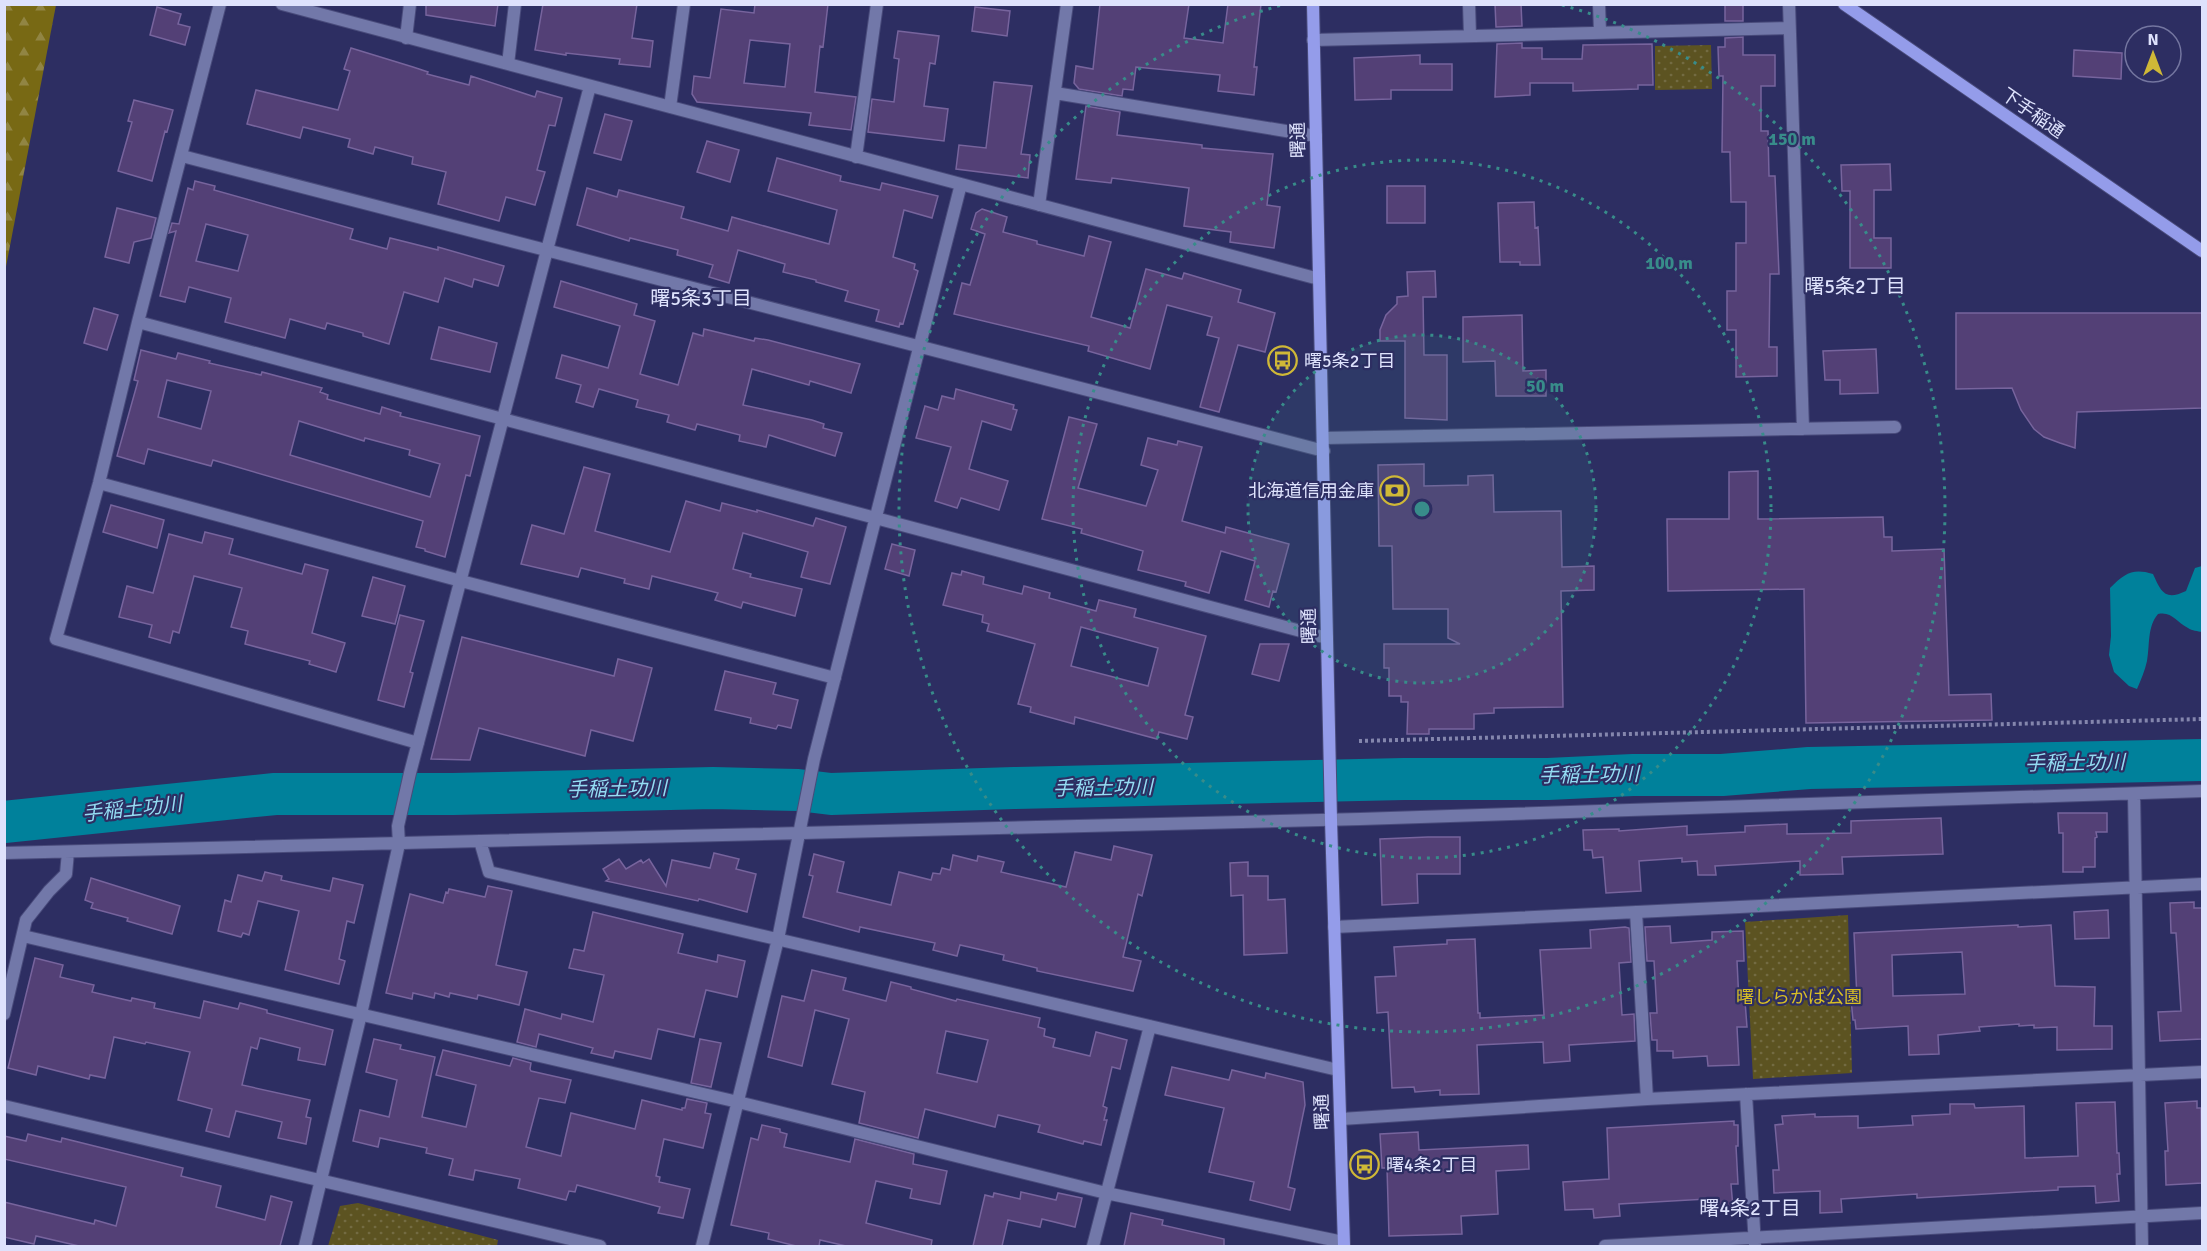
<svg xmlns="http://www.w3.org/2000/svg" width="2207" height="1251" viewBox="0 0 2207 1251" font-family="Signika,'Noto Sans JP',sans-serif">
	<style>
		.grass { fill: url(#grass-dots) }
		.forest { fill: url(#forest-firs) }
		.water { fill: #00819b }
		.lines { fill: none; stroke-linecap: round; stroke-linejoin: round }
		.river { stroke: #00819b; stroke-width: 42 }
		.building { fill: #534076; stroke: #77649d; stroke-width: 1.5; fill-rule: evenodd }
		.street-casing { stroke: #494b7b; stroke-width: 14 }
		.secondary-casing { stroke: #494b7b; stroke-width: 14 }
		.path { stroke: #8486ad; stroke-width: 4; stroke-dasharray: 3 3; stroke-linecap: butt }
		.street { stroke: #7278a9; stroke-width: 12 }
		.secondary { stroke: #949cea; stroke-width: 12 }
		.ring { fill: none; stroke: #388c8a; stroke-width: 3; stroke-dasharray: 3 6 }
		.labels { text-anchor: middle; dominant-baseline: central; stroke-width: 4.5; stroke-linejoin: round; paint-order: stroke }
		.street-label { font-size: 18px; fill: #dee2fc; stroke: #2d2e62 }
		.poi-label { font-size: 18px; fill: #dee2fc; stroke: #2d2e62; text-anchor: start }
		.park-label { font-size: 18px; fill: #d9bf25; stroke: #2d2e62 }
		.neighbourhood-label { font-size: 20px; fill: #dee2fc; stroke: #2d2e62 }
		.water-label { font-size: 20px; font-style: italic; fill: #94ddf3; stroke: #2d2e62 }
		.centre { fill: #388c8a; stroke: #2d2e62; stroke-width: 3 }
		.ring-label { font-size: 18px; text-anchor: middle; font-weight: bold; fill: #388c8a; stroke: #2d2e62; stroke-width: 4.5; stroke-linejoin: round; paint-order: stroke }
	</style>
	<defs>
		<pattern id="grass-dots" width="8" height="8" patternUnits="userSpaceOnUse" patternTransform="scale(1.5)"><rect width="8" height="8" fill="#5c5321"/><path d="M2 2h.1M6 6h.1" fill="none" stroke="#736b42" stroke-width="1.8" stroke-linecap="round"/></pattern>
		<pattern id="forest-firs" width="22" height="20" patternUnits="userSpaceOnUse" patternTransform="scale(1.5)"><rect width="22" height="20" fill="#786914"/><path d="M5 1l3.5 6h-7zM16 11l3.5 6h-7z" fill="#918543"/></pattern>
	</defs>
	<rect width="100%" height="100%" fill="#2d2e62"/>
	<path class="grass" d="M1711,45L1712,89L1655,90V46Z
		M1848,915L1852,1073L1753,1079L1745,922Z
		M358,1203L498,1240L497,1246H328L340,1206Z"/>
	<path class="forest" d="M5,4L56,5L5,272L4,5Z"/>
	<path class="water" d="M2202,566V632C2198,631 2192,631 2188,628C2176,622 2172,611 2158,614C2147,627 2150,645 2147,661C2145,670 2141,680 2137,689L2129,686L2114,672L2109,655L2111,636L2110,588C2125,573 2133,568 2153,574C2161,592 2165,601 2186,591L2195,568Z"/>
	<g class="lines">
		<path class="river" d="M4,822L275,794H453L713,788L798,790L831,794L1014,788L1404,779H1548L1633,775H1722L1809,768L2202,760"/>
	</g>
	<path class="building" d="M426,4H498L495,26L426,15Z
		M543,4H637L632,38L653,41L650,67L619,64L620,59L566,53V55L535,50Z
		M755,4H828L823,47L820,46L815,92L856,97L851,130L809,125L811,113L697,102L692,94L694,76L710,78L721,9L754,13ZM750,40L790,44L785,87L744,83Z
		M1100,4H1189L1184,38L1223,43L1228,4H1261L1254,67H1257L1254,95L1218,91L1220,75L1136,67L1133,90L1123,89L1122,96L1079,89L1074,83L1076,66L1093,69Z
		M1495,4H1521L1522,26L1496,27Z
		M1725,4H1743V21H1725Z
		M157,7L181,14L178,24L190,27L185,45L150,35Z
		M975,7L1010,11L1007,36L972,31Z
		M898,31L939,36L935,64L930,63L924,106L948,109L944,141L868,132L872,99L894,102L899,59L894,58Z
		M1743,37V55H1775V86H1761V131H1768L1769,176H1775L1779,274H1770L1769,347H1777V376L1736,377V330H1727V291H1736V243H1746V202H1731L1730,152H1722L1723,76H1719L1718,47H1725V38Z
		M1522,43V48H1542V59H1582L1583,45L1652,44L1653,85H1638V89L1573,91V83H1530V95L1495,97L1497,44Z
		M351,48L413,67L428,72L427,74L469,85L471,76L535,97L537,91L562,98L555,126L549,125L537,170L545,172L535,205L506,197L499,221L438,204L446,172L412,164L413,157L375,147L373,154L348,147L350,139L303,127L300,138L247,124L256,90L338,110L350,71L344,69Z
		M2074,50L2122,53L2121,79L2073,76Z
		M1420,55V64H1452V90H1391V99L1355,100L1354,58Z
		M994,82L1032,86L1021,154L1030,155L1028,178L956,169L959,145L986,148Z
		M134,100L173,110L167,132L165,131L152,181L118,171L132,122L128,121Z
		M1086,106L1120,112L1117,135L1202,145V148L1273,154L1267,205L1280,207L1274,248L1230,242L1231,232L1184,226L1189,188L1112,178L1111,183L1076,179Z
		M605,114L632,121L621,160L594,153Z
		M707,141L739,150L730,182L697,172Z
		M777,158L841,176L840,181L880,190L882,183L938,196L932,218L904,210L893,257L915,264L914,269L918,271L903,324L900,323L899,327L876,321L879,310L845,301L848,291L816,282V280L783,272L785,264L738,250L729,283L709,277L713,265L677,255L678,250L630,238L629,241L577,225L587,188L617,197L619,190L684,207L681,218L728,231L732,217L829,244L837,210L768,191Z
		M1890,164L1891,190H1874V238H1891V268H1850V191H1842L1841,165Z
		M195,181L215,186L214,190L353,229L350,239L387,249L390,238L438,250V247L504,266L498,286L474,279L472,287L445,278L438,302L404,292L389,344L363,336V333L327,323L325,329L290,319L285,338L225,322L231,298L189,287L185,302L160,296L176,231L169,233L172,223L179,224L188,188L193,190ZM206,224L248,235L238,271L196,261Z
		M1387,186H1425V223H1387Z
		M1534,202L1535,228L1538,227L1540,265H1520V262H1500L1498,203Z
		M117,208L156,218L151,238L134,242L129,263L105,257Z
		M982,209L1007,217L1003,232L1037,241V244L1084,256L1089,236L1111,242L1091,317L1130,328L1146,269L1182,279L1184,273L1241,290L1238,302L1275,313L1265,352L1238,345L1219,412L1200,407L1219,338L1207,335L1212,317L1167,305L1150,369L1088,351L1089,346L954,314L962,283L970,285L985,234L971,229L976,213Z
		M1435,271L1436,297H1423L1424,355H1447V420L1405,418V341H1380V330L1386,315L1397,304V297L1408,296L1407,272Z
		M561,281L637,304L634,315L655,321L640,374L678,385L693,333L703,336L704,329L754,341L755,338L768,340L860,364L851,393L810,381L809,385L752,369L743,405L812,420L824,424L823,428L842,433L835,456L769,435L766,447L739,441L740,435L697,424L695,430L667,422L669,415L636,407L638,400L599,389L593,407L576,402L581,385L556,378L562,355L608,368L620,326L554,307Z
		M94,308L118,315L107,350L84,343Z
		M1956,313H2202V408L2077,412L2075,448L2060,443L2044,437L2034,429L2021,410L2012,388L1956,389Z
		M1522,315L1523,371L1546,370V396H1496L1495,361L1463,362V317Z
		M439,327L497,343L490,372L431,359Z
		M1876,349L1878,393L1840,394V380H1825L1823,351Z
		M141,350L176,359L178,353L210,361L209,363L261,375L262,372L322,388L320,392L328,395L327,399L380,414L382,407L401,413L400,416L480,436L470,476L466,475L445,557L425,551V549L416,547L423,521L213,460L211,466L148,449L144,464L117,456L138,381L134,380ZM167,380L211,391L201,429L158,417ZM299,421L364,441L365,438L410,450L409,455L440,464L430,497L290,455Z
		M956,389L1014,405L1013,409L1017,410L1011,430L982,421L969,469L1008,481L999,510L961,498L957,508L935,501L951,447L916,438L925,406L938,410L942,396L954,399Z
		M1069,417L1097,424L1078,488L1146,506L1158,470L1141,465L1148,438L1177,445L1178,441L1202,447L1182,521L1225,533L1226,527L1289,544L1276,592L1273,591L1269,607L1245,600L1255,561L1221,551L1209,593L1185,586L1186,582L1138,570L1143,551L1081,533L1082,529L1042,519Z
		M1424,464V486L1468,485V476L1493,475L1494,512L1561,511L1562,567L1594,566V590L1561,591L1563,707L1494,708V713L1474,714V729H1429V734H1407L1408,702H1401V696H1389V668H1384V644H1460L1448,638V609H1393L1392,546H1379L1378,465Z
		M584,467L610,474L595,531L670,552L686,501L720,511L722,503L757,512V510L813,526L816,518L846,527L830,584L801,577L808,552L743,533L733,569L751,574L750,577L802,589L795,616L743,602L741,608L715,600L718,593L652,576L649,589L624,583L625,579L581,568L578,577L521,564L532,525L564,534Z
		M1758,471V519L1883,517L1884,537H1892V551L1944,549L1949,695L1991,694L1992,720L1806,723L1804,589L1668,591L1667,519H1729V472Z
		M111,505L164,520L157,548L103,532Z
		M205,532L233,539L229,554L302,574L305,564L328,570L312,633L345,643L336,672L309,664L310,661L245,644L248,631L231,627L242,588L194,576L179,633L173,631L170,643L149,637L152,625L119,617L127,586L153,593L169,534L202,543Z
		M892,544L915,550L909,576L885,569Z
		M962,571L984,577L983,584L1022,594L1024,586L1050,593L1049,598L1096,611L1099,600L1136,609L1134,617L1206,636L1185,715L1193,717L1187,739L1159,732L1157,739L1075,717L1074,724L1030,712L1031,707L1018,704L1035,644L987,631L989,624L982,622L983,615L943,605L952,573L961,575ZM1081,627L1158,648L1148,686L1071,666Z
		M373,577L405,586L395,624L362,616Z
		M400,615L424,621L410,672L413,673L404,707L378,700Z
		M462,637L614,676L618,659L652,668L633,741L591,730L585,756L479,728L470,760L431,759Z
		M1260,644H1289L1279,681L1252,674Z
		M725,671L776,683L773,694L798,700L791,728L778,725L776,729L750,723L751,718L715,710Z
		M2058,813H2107V832H2096L2097,837L2095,838V867H2083V872H2063V833H2059Z
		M1941,818L1943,854L1842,857L1843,874L1800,875V861L1715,866L1716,875H1698L1697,861L1682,862V858L1639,861L1641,891L1606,893L1603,857L1593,858L1592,850H1584L1583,830L1619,829V831L1687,826V835L1745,832V826L1787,824V834L1851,833V821Z
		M1428,837H1460V874H1417L1418,903L1382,905L1380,839Z
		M1114,846L1152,855L1142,896L1138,894L1123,957L1141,961L1133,991L1037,971V968L1003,960L1004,955L960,945L957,956L933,950L935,943L860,927L859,932L803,917L813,876L809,875L814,854L844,862L837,892L891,905L899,872L931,880L933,873L940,874L942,868L950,870L953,855L977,861L978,856L1004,862L1001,872L1066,887L1075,852L1111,860Z
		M714,853L739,859L736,869L756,874L747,912L699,899L698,901L606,881L609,879L603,869L619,859L626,869L641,860L643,863L649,859L666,886L672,860L710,868Z
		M1248,862V876H1268V900L1285,899L1287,953L1244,955L1243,895L1231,896L1230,863Z
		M265,872L282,876L281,880L330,891L333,878L363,885L354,923L347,921L339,959L345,961L339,984L285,970L299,911L258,901L249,935L243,933L241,937L218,931L225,900L231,902L238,875L262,881Z
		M91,878L180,906L172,934L127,921L128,918L91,908L93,903L85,900Z
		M488,886L512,891L496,965L527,972L519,1005L478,995L477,999L450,993L449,997L435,993L434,998L413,993L412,999L386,993L410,894L443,903L446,892L448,893L449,889L485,897Z
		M2194,902V908H2202V1039L2160,1041L2158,1012L2181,1011L2176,933H2171L2170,903Z
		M2108,910L2109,938L2075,939L2074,912Z
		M593,912L683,934L678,953L717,962L718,955L745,961L737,997L706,990L694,1037L658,1029L651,1059L615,1051L613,1058L591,1053L593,1048L539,1034L536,1047L517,1042L525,1009L561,1019L562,1014L593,1022L604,975L569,968L574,949L584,951Z
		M2018,925V927L2051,925L2055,986L2095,987L2094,1026H2112V1049L2057,1050V1027L2034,1028V1025L2019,1026V1024L1979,1027L1980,1031L1938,1035L1939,1054L1909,1055L1908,1026L1856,1029L1855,1020H1853L1851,999H1857L1854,933ZM1962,952L1965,994L1893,996L1892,955Z
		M1670,926L1671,943L1712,940V932L1743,931L1744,961H1737L1739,1002L1745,1001L1747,1027H1737L1739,1065L1708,1066L1707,1056L1673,1058V1051H1657V1040H1652L1650,1013H1657L1654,961H1647L1645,927Z
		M1625,927L1629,928L1631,962L1619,963L1622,1015L1634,1014L1635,1041L1569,1045L1570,1061L1544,1063L1543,1042L1477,1045L1479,1094L1440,1095V1090L1415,1092L1414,1087L1392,1088L1388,1012L1377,1013L1375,977L1396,976L1394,947L1447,944V940L1475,939L1478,1013H1480V1018L1544,1015L1540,950L1591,948L1590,930Z
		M35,958L63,965L60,977L94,985L92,992L131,1001L132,998L155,1003L154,1008L200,1018L204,1001L238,1009L240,1003L267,1010V1013L333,1030L325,1065L298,1060L300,1048L260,1038L257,1049L251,1047L242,1085L310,1100L306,1117L311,1118L306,1144L278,1138L282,1122L236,1111L229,1137L206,1131L212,1109L178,1100L190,1052L146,1042L145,1044L114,1037L105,1078L90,1075L89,1079L38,1066L36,1075L8,1068Z
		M812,970L846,978L843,990L886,1001L891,982L911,987V989L956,1001L957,999L1040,1018L1038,1027L1045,1029L1044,1036L1055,1039L1053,1047L1090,1056L1096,1032L1127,1040L1120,1069L1112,1067L1103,1106L1107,1108L1104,1120H1107L1101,1145L1084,1141L1083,1144L1038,1132L1040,1125L998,1115L995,1127L925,1109L918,1138L859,1123L865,1092L832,1084L849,1019L815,1010L802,1066L768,1057L782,996L804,1001ZM946,1031L988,1040L977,1082L937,1073Z
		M374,1039L401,1045L400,1049L435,1057L422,1117L466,1127L476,1085L436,1075L443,1050L510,1066L513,1058L531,1063L530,1069L531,1071L571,1080L565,1103L539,1098L526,1147L561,1156L571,1113L635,1129L642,1100L682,1110V1108H685L687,1099L707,1103L705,1113L711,1114L703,1148L664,1139L656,1176L660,1177L659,1182L690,1189L683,1218L658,1213L660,1207L577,1185L575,1192L569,1191L566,1200L518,1188L520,1179L475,1170L473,1180L449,1175L453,1159L426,1153L427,1148L380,1138L378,1147L353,1141L360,1110L389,1117L397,1080L366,1072Z
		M700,1039L721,1043L711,1087L691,1083Z
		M1172,1067L1229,1080L1232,1070L1265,1078L1266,1073L1303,1082L1305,1105L1288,1187L1295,1189L1290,1210L1250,1200L1254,1182L1209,1172L1224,1108L1165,1095Z
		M2197,1101V1108H2201L2202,1183L2166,1185L2165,1151H2168L2165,1103Z
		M2115,1102L2117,1153H2119L2120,1174H2117L2119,1201L2096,1203L2095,1186L2058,1187V1190L1917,1198V1194L1841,1199L1842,1212L1820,1213V1191L1774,1193L1773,1170H1779L1775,1125L1783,1124L1782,1116L1815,1114V1117L1858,1116V1128L1913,1125L1912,1116L1950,1114V1104H1974L1975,1108L2024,1106L2025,1158L2078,1156L2076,1103Z
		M1734,1121V1125H1738V1146H1736L1738,1184H1731L1733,1208L1708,1209L1707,1199L1619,1204L1620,1216L1594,1218L1593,1209L1565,1210L1563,1182L1609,1179L1607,1128Z
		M762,1125L780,1129V1132L787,1134L784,1147L850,1162L855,1139L914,1154L913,1164L947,1171L940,1204L910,1198L912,1189L876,1181L866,1223L932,1240L931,1246H846L820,1240L819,1246H796L768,1239L769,1233L731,1225L751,1138L758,1140Z
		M1418,1132L1419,1150L1528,1145L1529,1169L1496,1171L1498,1214L1461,1216L1462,1234L1389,1236L1387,1168H1382L1380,1134Z
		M28,1134L61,1142L62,1138L183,1168L181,1176L221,1186L216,1207L265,1220L271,1196L292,1202L280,1246H79L36,1236L34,1244L4,1237V1202L94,1224L95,1220L116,1226L126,1187L4,1159V1136L26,1141Z
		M1021,1192L1056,1200L1058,1193L1082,1198L1075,1227L1042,1219L1040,1227L1008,1220L1002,1246H973L985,1195L993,1197L994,1193L1020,1199Z
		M1131,1213L1163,1220L1162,1225L1224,1239V1246H1124Z"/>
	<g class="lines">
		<defs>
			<path id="street" d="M220,4L138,322L99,483L56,639L418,743
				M282,4L1319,279
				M1469,4L1470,36
				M1599,4L1600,32
				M1789,4L1803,429
				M406,38L410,4
				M1313,40L1789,28
				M508,64L515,4
				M1055,93L1316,136
				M670,107L684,4
				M182,156L1324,451
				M856,157L877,4
				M1039,205L1067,4
				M138,322L1327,638
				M1324,438L1895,427
				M99,483L461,581L835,678
				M2134,794L2142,1246
				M480,841L489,872L1338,1070
				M4,853L1360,819L2202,791
				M1636,912L1647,1099
				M1334,927L2202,884
				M23,936L738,1102L1106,1193L1343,1242
				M4,1014L26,920L49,891L66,874L68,852
				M1746,1094L1755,1246
				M4,1106L600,1246
				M1341,1119L1647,1099L2202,1072
				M305,1246L361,1014L399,844L398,826L410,773L590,86
				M702,1246L778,939L814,759L961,184
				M1093,1246L1150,1026
				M1605,1246L2202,1213"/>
			<path id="secondary" d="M1313,4L1331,820L1344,1246
				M1844,4L2202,251"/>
		</defs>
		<use href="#street" class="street-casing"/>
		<use href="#secondary" class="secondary-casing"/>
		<path class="path" d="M1359,741L2202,719"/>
		<use href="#street" class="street"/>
		<use href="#secondary" class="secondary"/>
	</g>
	<circle cx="1422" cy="509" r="174" fill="#388c8a" fill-opacity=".12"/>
	<g class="ring">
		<circle cx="1422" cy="509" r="174"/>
		<circle cx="1422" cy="509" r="349"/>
		<path d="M1562 5A523 523 0 1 1 1282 5"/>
	</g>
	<defs>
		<symbol id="bus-ring" viewBox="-11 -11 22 22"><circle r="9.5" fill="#2d2e62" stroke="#cfb837" stroke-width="1.5"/><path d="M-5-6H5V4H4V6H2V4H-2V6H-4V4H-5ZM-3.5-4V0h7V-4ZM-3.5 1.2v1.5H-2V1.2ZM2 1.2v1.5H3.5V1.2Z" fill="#cfb837"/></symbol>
		<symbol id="bank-ring" viewBox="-11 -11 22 22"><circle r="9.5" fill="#2d2e62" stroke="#cfb837" stroke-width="1.5"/><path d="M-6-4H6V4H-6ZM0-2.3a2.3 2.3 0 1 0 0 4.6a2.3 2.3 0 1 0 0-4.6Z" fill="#cfb837"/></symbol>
	</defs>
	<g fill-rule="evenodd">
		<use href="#bus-ring" x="1266" y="344" width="33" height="33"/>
		<use href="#bank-ring" x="1378" y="474" width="33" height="33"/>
		<use href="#bus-ring" x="1348" y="1148" width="33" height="33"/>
	</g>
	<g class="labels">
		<g class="street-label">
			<text transform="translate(2033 113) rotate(35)">下手稲通</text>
			<text transform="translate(1298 140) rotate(-91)">曙通</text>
			<text transform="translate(1309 626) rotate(-91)">曙通</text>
			<text transform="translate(1322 1112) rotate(-92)">曙通</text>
		</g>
		<g class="poi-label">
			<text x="1304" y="361">曙5条2丁目</text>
			<text x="1374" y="491" text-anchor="end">北海道信用金庫</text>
			<text x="1386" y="1165">曙4条2丁目</text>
		</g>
		<g class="park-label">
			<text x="1799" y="997">曙しらかば公園</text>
		</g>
		<g class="neighbourhood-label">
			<text x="1855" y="286">曙5条2丁目</text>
			<text x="701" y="298">曙5条3丁目</text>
			<text x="1750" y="1208">曙4条2丁目</text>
		</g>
		<g class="water-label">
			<text transform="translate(2075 763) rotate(-1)">手稲土功川</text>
			<text transform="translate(1589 775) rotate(-1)">手稲土功川</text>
			<text transform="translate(1103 788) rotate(-1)">手稲土功川</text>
			<text transform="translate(617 789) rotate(-1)">手稲土功川</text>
			<text transform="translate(132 809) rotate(-6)">手稲土功川</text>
		</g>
	</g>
	<circle cx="1422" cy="509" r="9" class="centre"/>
	<g class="ring-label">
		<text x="1792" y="145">150 m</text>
		<text x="1669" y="269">100 m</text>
		<text x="1545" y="392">50 m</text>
	</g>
	<rect width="2207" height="1251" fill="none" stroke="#dee2fc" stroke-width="12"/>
	<g transform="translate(2153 54)"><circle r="28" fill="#2d2e62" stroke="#7476a0" stroke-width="1.5"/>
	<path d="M0-4.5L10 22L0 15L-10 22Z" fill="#cfb837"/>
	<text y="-9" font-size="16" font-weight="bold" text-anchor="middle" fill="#dee2fc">N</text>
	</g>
</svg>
